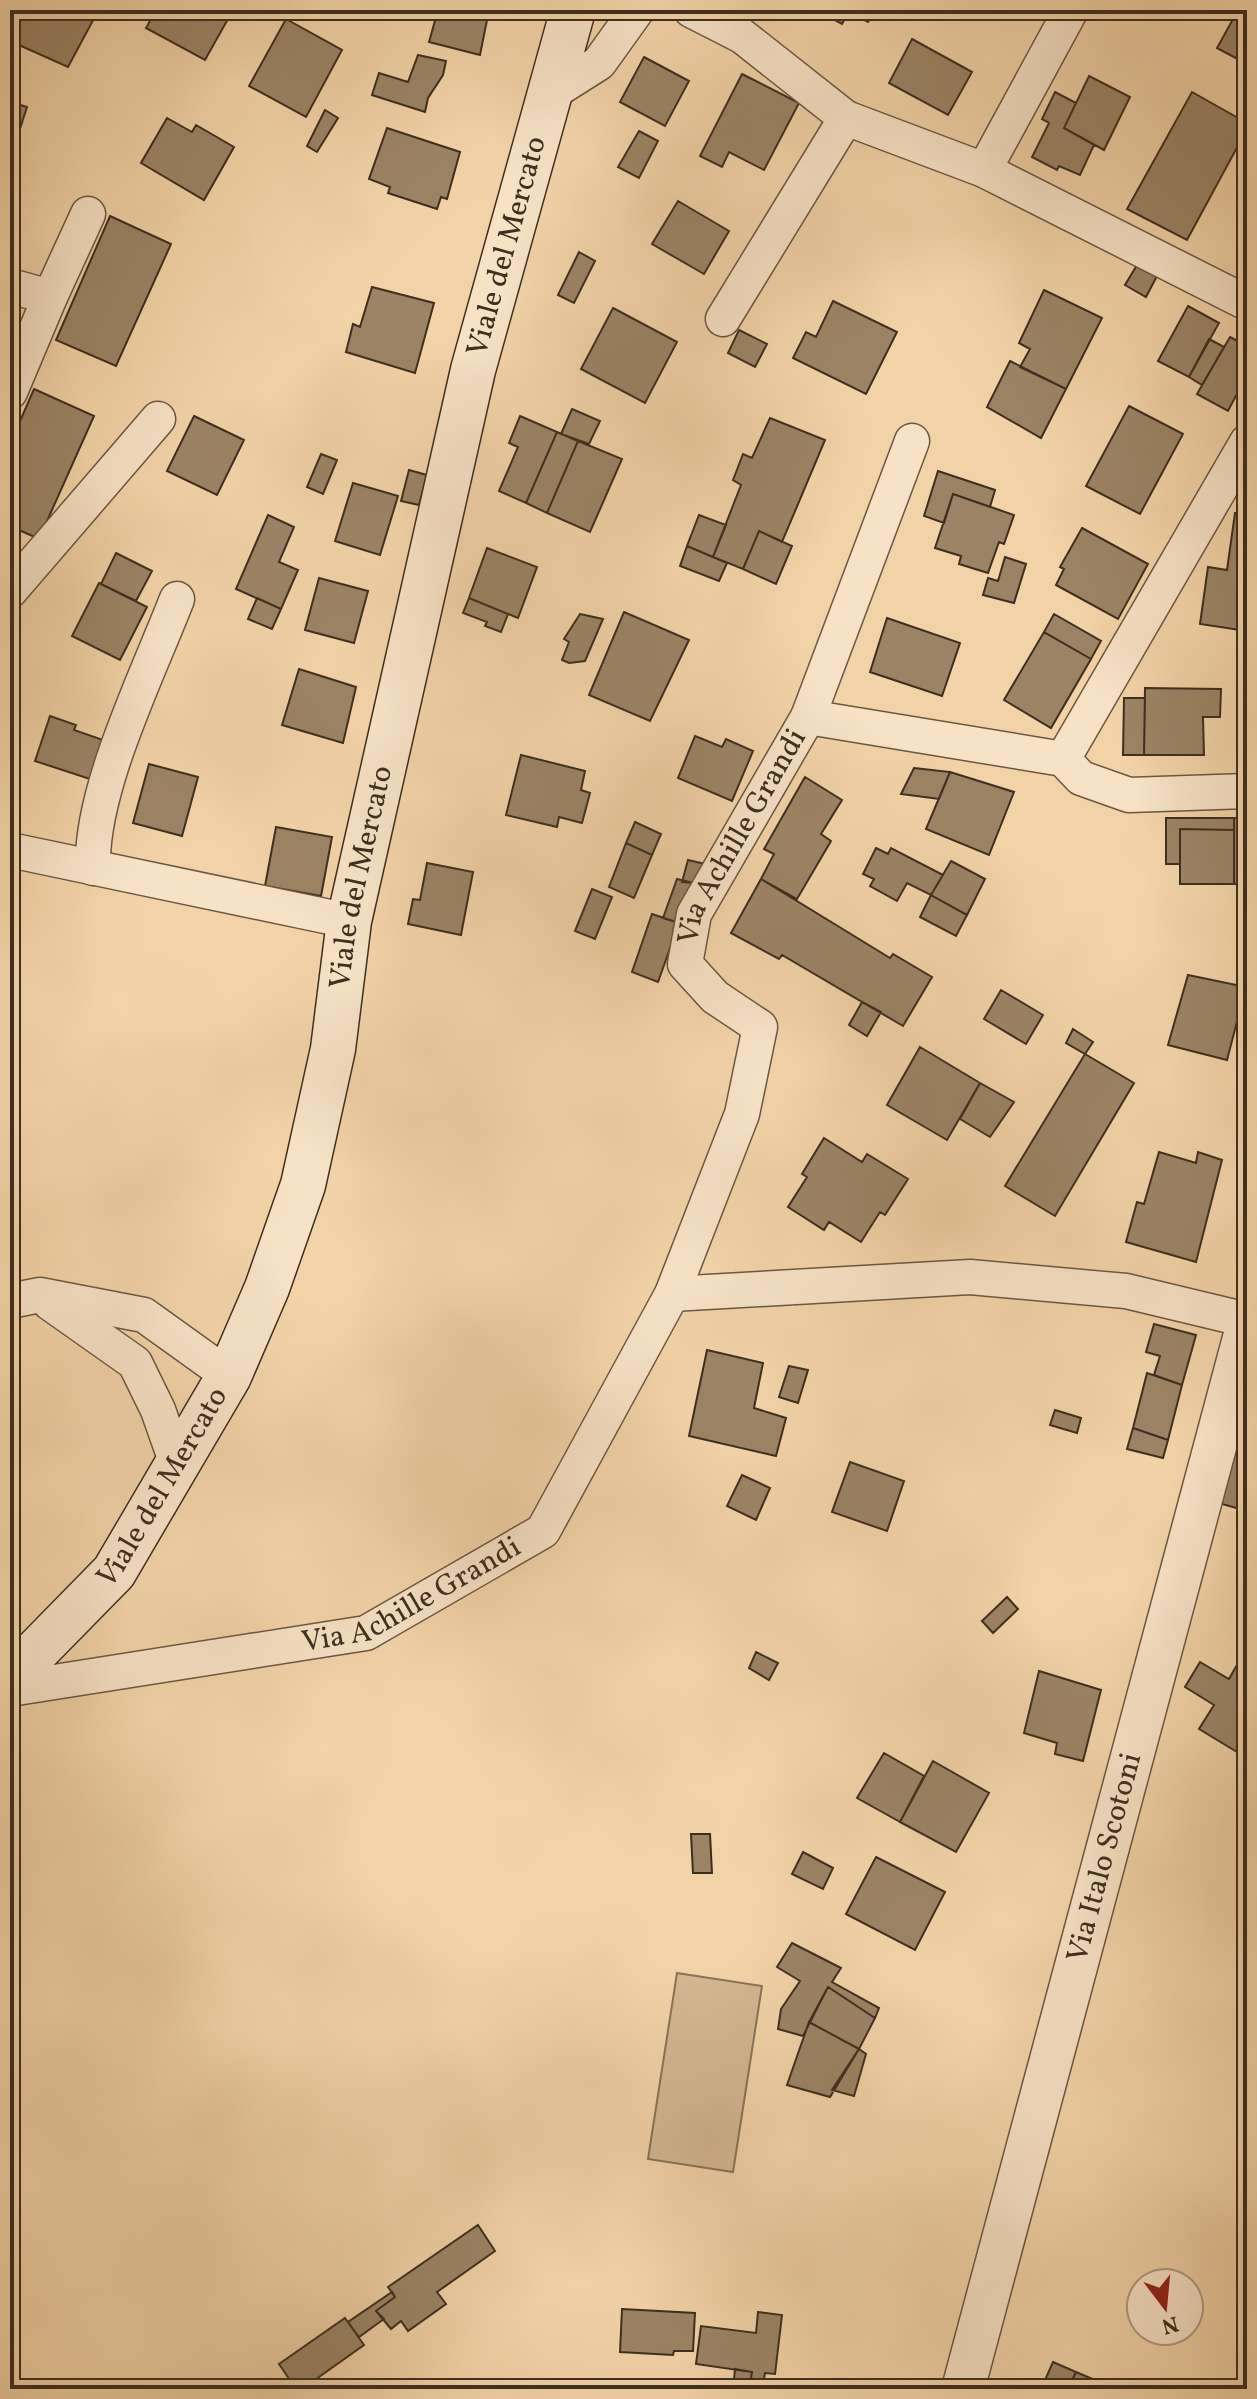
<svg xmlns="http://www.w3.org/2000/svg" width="1257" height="2399" viewBox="0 0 1257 2399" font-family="Vollkorn,serif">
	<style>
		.green { fill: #d3b791; stroke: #887358; stroke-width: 2 }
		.building { fill: #9b8466; stroke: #3d2f1f; stroke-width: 2 }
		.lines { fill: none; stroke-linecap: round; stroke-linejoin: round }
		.minor-casing { stroke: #6a5841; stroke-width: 37 }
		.tertiary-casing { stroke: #6a5841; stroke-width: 45 }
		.secondary-casing { stroke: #3d2f1f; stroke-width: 47 }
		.minor { stroke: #f7e2c6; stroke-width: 34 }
		.tertiary { stroke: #f7e2c6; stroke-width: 42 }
		.secondary { stroke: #f7e2c6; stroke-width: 44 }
		.labels { text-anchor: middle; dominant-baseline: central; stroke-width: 8; stroke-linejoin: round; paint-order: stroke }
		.street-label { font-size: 30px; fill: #3d2f1f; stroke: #f7e2c6 }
	</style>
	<rect width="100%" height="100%" fill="#f2d3a8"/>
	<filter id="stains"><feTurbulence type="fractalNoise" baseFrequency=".0025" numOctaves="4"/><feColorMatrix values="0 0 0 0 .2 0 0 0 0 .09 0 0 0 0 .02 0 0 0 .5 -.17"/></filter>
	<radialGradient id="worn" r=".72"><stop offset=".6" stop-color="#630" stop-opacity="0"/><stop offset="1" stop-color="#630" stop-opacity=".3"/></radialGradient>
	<path class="green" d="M677,1973L762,1986L733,2172L648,2159Z"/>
	<path class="building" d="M10,10H97L98,11L68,67L10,41Z
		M156,10H212L228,19L205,60L146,28Z
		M438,10H489L480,55L429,42Z
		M816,10H875L868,22L849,12L842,24Z
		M1238,10H1247V64L1217,48Z
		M286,19L342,50L306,117L249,86Z
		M912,39L972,72L948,115L889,83Z
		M418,55L446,61L443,75L428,98L425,112L372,95L379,73L408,82Z
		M644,57L689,81L665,126L620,102Z
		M742,74L799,103L764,170L729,152L722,167L700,156Z
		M1089,76L1130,97L1104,150L1064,128Z
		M1055,92L1076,103L1064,128L1094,145L1080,175L1059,166L1057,170L1032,157L1049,123L1042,119Z
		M1192,92L1247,123V129L1187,240L1127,209Z
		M10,102L27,107L10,160Z
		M325,110L338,118L317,152L307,146Z
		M167,118L192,132L196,125L234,147L204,200L141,163Z
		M387,128L460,152L447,199L441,197L437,209L388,193L390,187L369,179Z
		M639,131L658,141L639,178L618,167Z
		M678,201L729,231L704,274L652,244Z
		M110,216L171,244L116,366L56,340Z
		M579,252L595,261L574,303L558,295Z
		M1137,265L1157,276L1146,297L1125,285Z
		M372,287L434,303L415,373L346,352L353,324L360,327Z
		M1044,290L1102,318L1066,389L1020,367L1030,349L1019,343Z
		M833,301L897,332L866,394L793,358L806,332L816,337Z
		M1188,306L1219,323L1189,377L1158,361Z
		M613,308L677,342L645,403L581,369Z
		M739,330L767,344L755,367L728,353Z
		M1230,337L1247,346V375L1228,411L1197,394Z
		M1209,339L1224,347L1202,385L1189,377Z
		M1010,361L1066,389L1041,438L987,407Z
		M34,389L94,416L39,539L10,526V444Z
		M1129,406L1183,434L1140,514L1086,486Z
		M572,409L600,421L589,444L561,434Z
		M194,416L244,440L217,495L167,471Z
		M520,416L557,432L526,503L499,491L518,447L509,443Z
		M770,418L825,440L782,542L759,531L743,569L713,557L741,485L733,480L743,454L752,458Z
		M557,432L578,441L547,513L526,503Z
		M578,441L622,459L590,532L547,513Z
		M321,454L337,460L323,494L307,487Z
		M409,470L427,475L419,505L401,501Z
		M938,471L995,490L990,507L953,494L944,523L924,516Z
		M353,483L398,496L380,555L335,541Z
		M953,494L1014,515L1004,544L999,542L988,573L959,564L961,556L935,548Z
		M1235,513L1247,514V631L1200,624L1208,567L1227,570Z
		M268,515L294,527L279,562L298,570L281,609L236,589Z
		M699,515L726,525L713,557L687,546Z
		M1082,528L1148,564L1118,619L1056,585L1064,569L1060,567Z
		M759,531L792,546L776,584L743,569Z
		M687,546L727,563L719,581L680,566Z
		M487,548L537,567L518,618L469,598Z
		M116,553L152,571L136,601L101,584Z
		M1005,557L1026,564L1014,603L983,595L988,578L998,581Z
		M319,578L368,591L354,643L305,630Z
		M99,583L147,607L120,660L72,636Z
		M257,598L281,609L272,629L248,619Z
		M469,598L508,614L501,632L485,626L487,622L463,613Z
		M624,612L689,640L650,721L589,695Z
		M580,614L603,619L585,661L569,663L562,660L569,642L564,639Z
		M1054,614L1101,641L1091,659L1044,632Z
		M887,618L960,643L942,696L870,672Z
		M1044,632L1091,659L1051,728L1004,700Z
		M299,669L356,687L343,743L282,725Z
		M1145,688L1221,689L1220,717H1203L1204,755H1144Z
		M1124,698H1145L1144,755H1123Z
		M50,716L76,725L74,730L106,741L93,780L35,761Z
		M695,736L722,747L726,739L753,751L732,801L678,778Z
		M521,755L585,771L581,790L590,793L582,823L559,817L557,827L506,815Z
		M149,764L198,777L182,836L133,823Z
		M914,768L950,772L939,799L901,794Z
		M950,772L1014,792L989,855L926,829Z
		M805,777L842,800L821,834L831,841L797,899L761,879L774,854L764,849Z
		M1166,818H1234V830L1180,829V864H1166Z
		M1234,818H1247V884H1234Z
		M635,822L661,834L652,855L626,843Z
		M276,827L332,837L321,896L265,886Z
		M1180,829L1234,830V884H1180Z
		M626,843L652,855L634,898L609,887Z
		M876,848L888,854L891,848L943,875L931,895L907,883L897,901L870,886L874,879L863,874Z
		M688,860L705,864L694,883L682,882Z
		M951,861L985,879L967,915L931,895Z
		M427,863L473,872L461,935L408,924L413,899L420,900Z
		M677,879L694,883L679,923L663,918Z
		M761,879L890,958L893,954L932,977L903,1026L782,955L779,959L731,933Z
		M592,889L612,897L595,939L575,931Z
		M931,895L967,915L956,936L920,917Z
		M652,914L679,923L658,982L632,972Z
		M1188,975L1246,987L1227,1060L1168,1045Z
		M1001,990L1043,1015L1026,1044L984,1019Z
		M862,1002L881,1012L867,1036L849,1025Z
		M1073,1029L1093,1042L1085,1054L1066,1043Z
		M920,1047L980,1083L947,1140L887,1105Z
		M1085,1054L1134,1083L1055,1216L1005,1186Z
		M980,1083L1014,1102L990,1137L960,1119Z
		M824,1138L862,1162L867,1154L908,1179L885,1215L880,1212L861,1242L829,1222L824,1230L788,1207L807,1177L802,1174Z
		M1159,1152L1196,1163L1198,1152L1222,1160L1196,1262L1126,1242L1137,1202L1144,1204Z
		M1154,1324L1196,1335L1182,1385L1154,1375L1160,1356L1146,1352Z
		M707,1350L763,1363L754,1408L786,1418L776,1456L689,1436Z
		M789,1366L808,1370L798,1403L779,1397Z
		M1147,1373L1182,1385L1168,1440L1133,1428Z
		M1055,1410L1081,1418L1077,1433L1050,1425Z
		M1133,1428L1168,1440L1163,1458L1127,1449Z
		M1232,1438L1247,1442V1511L1215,1502Z
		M850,1462L904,1481L887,1531L832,1512Z
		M742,1475L770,1488L756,1520L727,1506Z
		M1007,1597L1018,1609L993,1633L982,1621Z
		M756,1652L778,1663L769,1680L749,1668Z
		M1200,1662L1229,1679L1238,1663L1247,1668V1758L1199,1729L1214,1705L1185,1687Z
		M1039,1671L1101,1690L1083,1761L1055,1754L1057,1743L1024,1733Z
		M884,1753L924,1776L900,1822L857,1798Z
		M933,1761L989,1793L956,1852L900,1822Z
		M691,1834H710L712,1873H693Z
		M803,1852L833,1868L823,1889L792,1874Z
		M876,1857L945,1892L915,1950L846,1914Z
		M792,1943L841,1968L832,1982L879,2008L875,2018L828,1987L803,2036L778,2029L781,2009L800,1981L777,1967Z
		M828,1987L875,2018L859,2049L809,2022Z
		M809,2022L859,2049L830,2097L787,2085Z
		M859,2049L866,2054L854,2096L832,2090Z
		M478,2225L495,2251L437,2292L446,2304L408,2331L401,2321L391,2329L376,2311L395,2297L388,2287Z
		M392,2292L395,2297L376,2311L384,2319L359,2337L348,2322Z
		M622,2309L695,2313L693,2351H674L673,2355L620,2352Z
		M758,2312L782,2315L775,2374L765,2373L763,2385L750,2384L752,2372L696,2364L701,2326L756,2333Z
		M345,2318L364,2345L302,2389H296L279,2364Z
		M1053,2362L1076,2372L1068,2389H1041Z
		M735,2369L752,2372L749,2389H733Z
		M1076,2372L1116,2389H1068Z"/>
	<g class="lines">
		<defs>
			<g id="minor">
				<path d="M691,10L742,36L846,118L984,170L1247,303"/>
				<path d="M550,94L599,63L637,10"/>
				<path d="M984,170L1071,10"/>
				<path d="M10,286L50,297L10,392"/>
				<path d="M50,297L88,214"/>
				<path d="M723,319L846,118"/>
				<path d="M10,591L158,419"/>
				<path d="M808,717L912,441"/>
				<path d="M1063,759L1247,442"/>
				<path d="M10,850L349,921"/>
				<path d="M93,868C90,790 148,674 177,599"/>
				<path d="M672,1294L970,1277L1126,1291L1247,1320"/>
				<path d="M10,1301L40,1295L144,1315L229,1376"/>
				<path d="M50,1303L135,1363L158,1410L177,1464"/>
				<path id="s1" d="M10,1689L366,1633L543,1531L672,1294L742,1114L760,1027L715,997L685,964L694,914L808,717L1063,759L1081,778L1129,795L1247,791"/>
			</g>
			<g id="tertiary">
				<path id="s2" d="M963,2389L1247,1327"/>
			</g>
			<g id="secondary">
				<path id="s3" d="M10,1678L114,1572L229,1376L267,1288L303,1185L333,1049L349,921L473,370L573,10"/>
			</g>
		</defs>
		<use href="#minor" class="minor-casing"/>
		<use href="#tertiary" class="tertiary-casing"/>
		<use href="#secondary" class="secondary-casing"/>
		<use href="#minor" class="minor"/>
		<use href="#tertiary" class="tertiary"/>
		<use href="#secondary" class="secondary"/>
	</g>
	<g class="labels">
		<g class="street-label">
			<text stroke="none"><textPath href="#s3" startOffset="1542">Viale del Mercato</textPath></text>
			<text stroke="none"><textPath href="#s1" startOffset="1356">Via Achille Grandi</textPath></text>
			<text stroke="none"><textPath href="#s3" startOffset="894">Viale del Mercato</textPath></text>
			<text stroke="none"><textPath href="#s3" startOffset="246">Viale del Mercato</textPath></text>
			<text stroke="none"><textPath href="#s1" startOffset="416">Via Achille Grandi</textPath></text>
			<text stroke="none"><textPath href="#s2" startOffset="550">Via Italo Scotoni</textPath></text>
		</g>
	</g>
	<rect width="1257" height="2399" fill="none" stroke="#f2d3a8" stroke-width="40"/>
	<rect x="12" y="12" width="1233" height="2375" fill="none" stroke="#3d2f1f" stroke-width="4"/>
	<rect x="20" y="20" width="1217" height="2359" fill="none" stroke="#3d2f1f" stroke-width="2"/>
	<g transform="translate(1165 2307) rotate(164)"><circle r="38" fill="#f7e2c6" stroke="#ad9a83" stroke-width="2"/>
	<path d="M0-6L14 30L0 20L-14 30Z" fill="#8f2418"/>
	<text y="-12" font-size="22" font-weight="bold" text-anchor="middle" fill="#3d2f1f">N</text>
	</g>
	<rect width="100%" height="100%" filter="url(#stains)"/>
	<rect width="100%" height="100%" fill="url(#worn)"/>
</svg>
